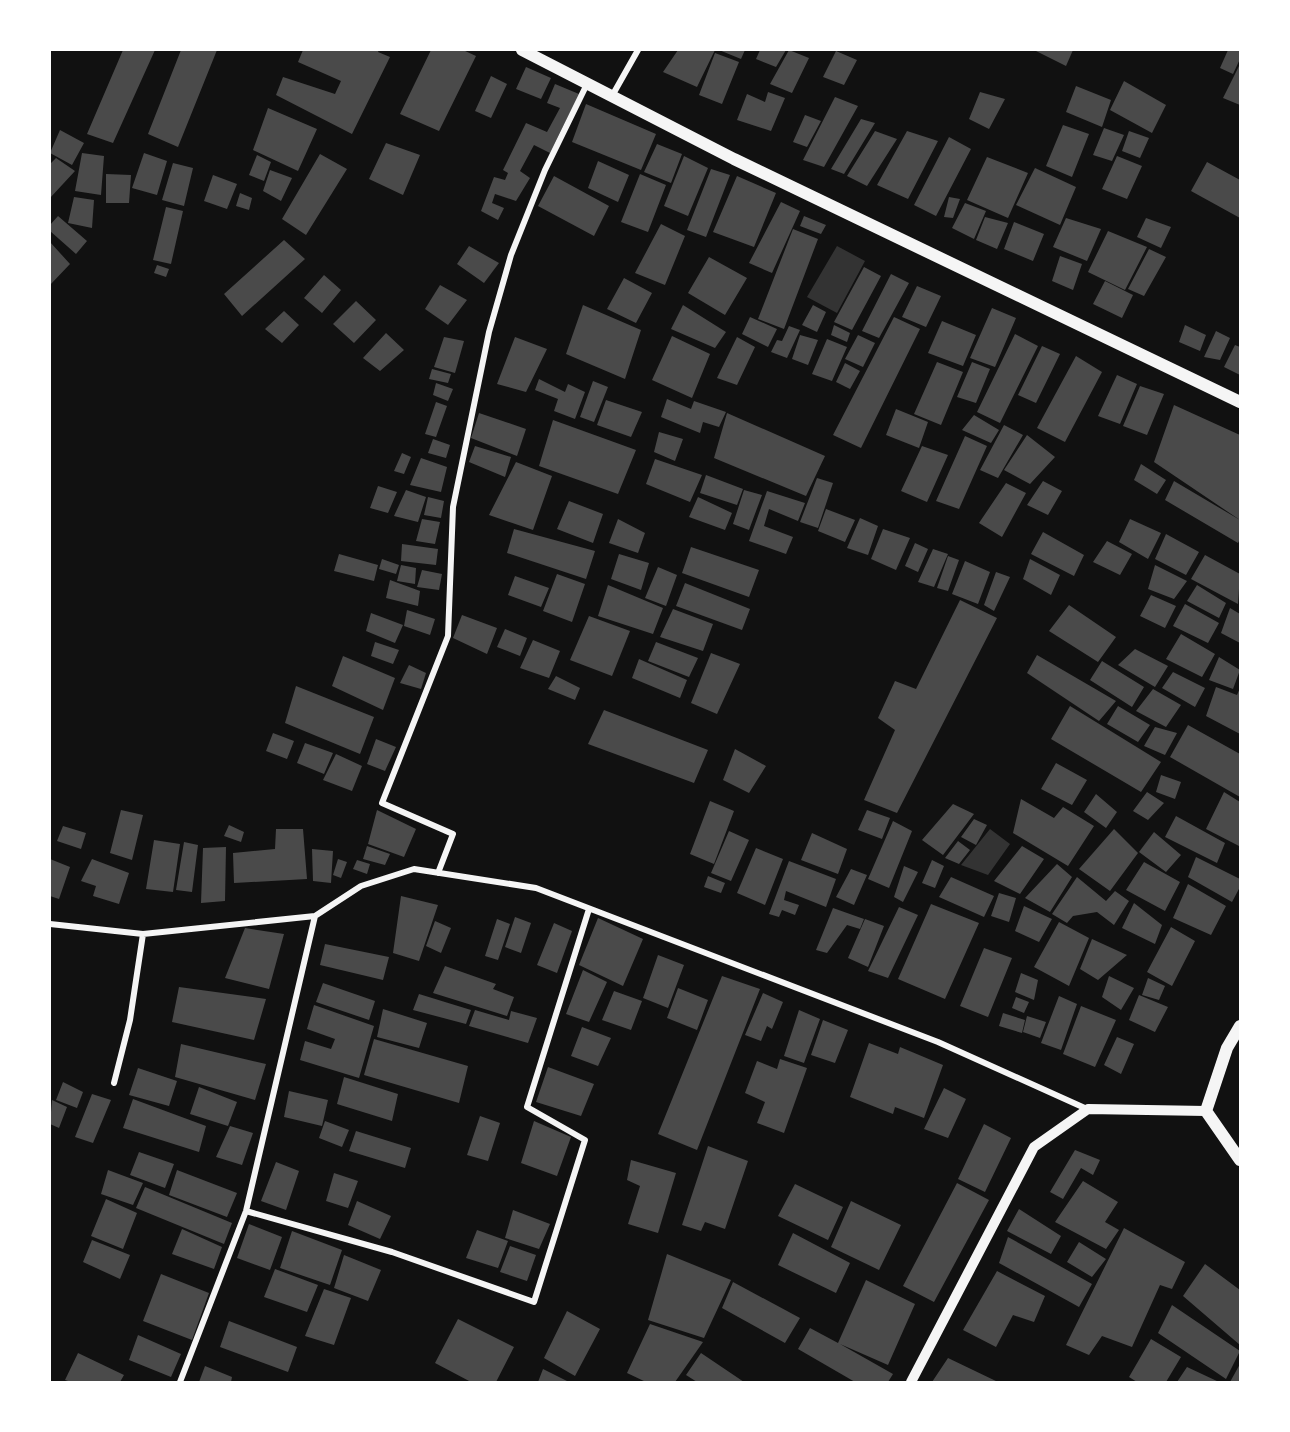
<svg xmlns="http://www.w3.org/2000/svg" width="1290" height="1432" viewBox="0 0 1290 1432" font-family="Ubuntu,sans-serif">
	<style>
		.water { fill: #333 }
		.building { fill: #4a4a4a }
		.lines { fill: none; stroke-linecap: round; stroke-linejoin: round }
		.minor { stroke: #f5f5f5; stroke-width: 6 }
		.tertiary { stroke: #f5f5f5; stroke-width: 10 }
		.secondary { stroke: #f5f5f5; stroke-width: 12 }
	</style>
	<rect width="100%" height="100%" fill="#111"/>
	<path class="water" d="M837,246L865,261L837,313L807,297Z
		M990,829L1010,844L988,875L961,865Z"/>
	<path class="building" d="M123,50H155L113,143L87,134Z
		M181,50H217L178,147L148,134Z
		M303,50H379L378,52L390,57L352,134L276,95L283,77L335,94L341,81L298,62Z
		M431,50H463L476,56L439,131L400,114Z
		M678,50H715L697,87L663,72Z
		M719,50H745L741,59Z
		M760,50H786L776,67L756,59Z
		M789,50L809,58L792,93L770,84Z
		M1034,50H1073L1066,66Z
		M1228,50H1240V59L1233,74L1220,68Z
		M836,51L857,60L844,85L823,77Z
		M715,53L739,62L722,104L699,95Z
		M1240,64V105L1223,98Z
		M526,67L551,78L541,99L516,89Z
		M491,76L507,84L491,118L475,111Z
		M1124,81L1166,105L1152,133L1110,110Z
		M555,84L579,94L550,153L534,145L520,171L530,178L516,201L495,194L492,203L504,208L498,220L481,211L494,177L505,180L508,173L503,170L526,123L547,132L560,108L547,103Z
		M1076,86L1111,100L1102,127L1066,112Z
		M768,92L785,98L771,131L737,120L747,94L765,102Z
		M980,92L1005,99L989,129L969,119Z
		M835,97L858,106L824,167L803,160Z
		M586,104L656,134L641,170L572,142Z
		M268,108L317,129L298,171L253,150Z
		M805,115L821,121L807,147L793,142Z
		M861,119L875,123L844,174L831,169Z
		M1063,125L1089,134L1072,177L1046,166Z
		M1104,128L1124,135L1112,161L1093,155Z
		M60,130L84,143L72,165L50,153Z
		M875,131L897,139L867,186L847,176Z
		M907,131L938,141L908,199L877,185Z
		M1129,131L1149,138L1140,158L1122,151Z
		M949,137L971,149L936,216L914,205Z
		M386,143L420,155L403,195L369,179Z
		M657,144L682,154L671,183L644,172Z
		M82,153L104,156L101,195L75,191Z
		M144,153L167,161L157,195L132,188Z
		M320,154L347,169L306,235L282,219Z
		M257,155L271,162L264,181L249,175Z
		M684,156L708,168L688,216L664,206Z
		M1117,156L1142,166L1127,199L1102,189Z
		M987,157L1028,173L1008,218L967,200Z
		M56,158L75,171L50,198V164Z
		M598,161L629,175L618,202L588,188Z
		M1207,162L1240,180V218L1191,191Z
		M173,163L193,168L184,206L162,200Z
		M1035,168L1076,187L1060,225L1016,205Z
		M711,169L730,175L706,237L687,230Z
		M270,170L292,178L281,201L263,191Z
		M106,174L131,175L129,203H106Z
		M640,174L666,185L648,232L621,222Z
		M213,175L237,184L227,209L204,201Z
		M554,176L609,206L594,236L538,206Z
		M737,176L776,193L754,247L713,232Z
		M240,193L252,198L249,210L236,206Z
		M74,197L94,200L92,228L68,223Z
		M949,197L960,199L953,218L944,217Z
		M781,202L800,211L772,273L749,263Z
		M965,203L986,211L974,239L952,228Z
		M166,207L183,211L171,264L153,260Z
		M58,216L87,241L76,254L50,231V225Z
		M804,216L826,225L821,234L800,226Z
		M985,217L1008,223L997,249L976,240Z
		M1066,218L1101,229L1087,261L1053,247Z
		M1146,218L1171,227L1161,248L1137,237Z
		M1014,222L1044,234L1033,261L1004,249Z
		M661,224L685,236L665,285L635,273Z
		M793,229L818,239L784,329L758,319Z
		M1108,231L1147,247L1125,290L1088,272Z
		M284,240L305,259L242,316L224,294Z
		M50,242L70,264L50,285Z
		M469,246L499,263L484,283L457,264Z
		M1149,249L1166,257L1144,296L1128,289Z
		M1060,256L1082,264L1073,290L1052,281Z
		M709,257L747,278L725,315L688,293Z
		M157,265L169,269L166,277L154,273Z
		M864,267L881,276L852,330L834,322Z
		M891,274L909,283L879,338L862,331Z
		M324,275L341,290L322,313L304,298Z
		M624,278L652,293L636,323L607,309Z
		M1105,281L1133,295L1122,318L1093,304Z
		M440,285L467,300L448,325L425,309Z
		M917,286L941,296L926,327L902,317Z
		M356,301L376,320L354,343L333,324Z
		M583,305L641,330L625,379L566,354Z
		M683,305L726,332L715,348L671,329Z
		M813,305L826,312L817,332L802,325Z
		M992,308L1016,318L995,367L970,358Z
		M284,311L299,325L282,343L265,329Z
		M750,317L777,329L768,347L742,334Z
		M894,317L920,329L861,448L833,435Z
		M942,321L976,335L963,366L928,353Z
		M834,325L850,333L847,342L831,335Z
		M1185,325L1206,335L1200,351L1179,342Z
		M789,326L800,330L787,358L771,352L777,340L782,341Z
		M1216,331L1230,338L1220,360L1204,357Z
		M386,333L404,350L380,371L363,358Z
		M1015,334L1038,346L1000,423L977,412Z
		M800,335L818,340L808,365L792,359Z
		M858,335L875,343L863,367L845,359Z
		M672,336L710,354L692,398L652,380Z
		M444,337L464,341L455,373L434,367Z
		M515,337L547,349L526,392L497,384Z
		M737,337L755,347L737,385L717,378Z
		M827,339L847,347L832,381L812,374Z
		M1235,345L1240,347V375L1224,367Z
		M1042,346L1060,354L1036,403L1018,395Z
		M1076,356L1102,372L1065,442L1037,428Z
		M937,362L963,372L941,425L914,414Z
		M972,362L990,369L976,403L957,397Z
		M845,363L860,371L850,389L836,382Z
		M432,369L451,374L448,383L429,379Z
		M1117,375L1137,384L1120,424L1098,416Z
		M539,379L565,392L568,384L585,392L575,419L554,411L558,399L535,390Z
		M593,381L608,387L594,422L580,417Z
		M436,383L453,389L448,401L433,395Z
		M1140,386L1164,394L1147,435L1123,426Z
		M667,399L691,409L694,401L726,412L719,427L703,422L700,433L661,417Z
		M606,400L642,412L631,437L597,425Z
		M436,402L447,406L436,437L425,434Z
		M1174,405L1240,435V520L1154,462Z
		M896,409L928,422L919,448L886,435Z
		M479,413L526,429L517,456L471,438Z
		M727,413L825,456L806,496L714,458Z
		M974,415L999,430L991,443L962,430Z
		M553,420L636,450L618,494L539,466Z
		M1004,425L1023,435L998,478L980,470Z
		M659,432L683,439L675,461L654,452Z
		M1027,435L1055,457L1030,484L1004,470Z
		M965,436L987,446L959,509L936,501Z
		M433,439L450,445L446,458L428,453Z
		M475,446L511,457L505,477L469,462Z
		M922,446L948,455L927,502L901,491Z
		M402,453L411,457L404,474L394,471Z
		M421,458L447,467L441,492L410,485Z
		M655,459L702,475L690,502L646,484Z
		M516,462L552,476L533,530L489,515Z
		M1141,464L1166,480L1157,494L1134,480Z
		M706,475L743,489L737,505L700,493Z
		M817,478L833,483L818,528L800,522Z
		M1043,481L1062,491L1048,515L1027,505Z
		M1174,481L1240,520V539L1238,543L1165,500Z
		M1006,483L1026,493L1002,537L979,523Z
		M378,486L397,492L388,513L370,508Z
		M406,490L426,497L418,522L394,516Z
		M744,490L762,495L749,530L733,524Z
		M767,491L805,503L798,521L769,509L764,526L793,537L786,554L749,541Z
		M428,497L444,501L441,518L424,515Z
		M698,497L732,513L725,530L689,517Z
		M569,501L603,514L593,543L557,529Z
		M826,509L855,520L845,542L818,531Z
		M860,518L878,526L868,555L847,548Z
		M422,519L440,522L435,544L416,541Z
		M618,519L645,533L638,553L609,543Z
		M1130,519L1161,533L1148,559L1119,542Z
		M514,529L595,551L586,579L507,553Z
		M883,529L910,538L896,570L871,559Z
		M1043,532L1084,555L1074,576L1031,554Z
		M1166,534L1199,552L1186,575L1155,559Z
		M1107,541L1132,554L1120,575L1093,562Z
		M915,543L928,549L918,572L905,566Z
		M402,544L438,549L436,565L401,561Z
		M691,547L759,570L749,597L682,573Z
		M933,549L948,554L934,587L918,582Z
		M339,554L378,565L374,581L334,571Z
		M619,554L649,563L641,590L611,579Z
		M1205,555L1240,574L1238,604L1191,579Z
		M948,556L959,560L948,591L937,588Z
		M382,559L399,565L396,574L379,569Z
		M1030,559L1060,575L1051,595L1023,579Z
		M965,561L990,572L978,604L952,594Z
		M401,565L416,568L415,584L397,581Z
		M1155,565L1187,581L1174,599L1148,589Z
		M658,567L677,575L666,606L645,598Z
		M422,570L442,574L439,590L417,587Z
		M996,572L1010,577L994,611L984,605Z
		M557,574L585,584L572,622L543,611Z
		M515,576L549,588L541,607L508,595Z
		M390,580L420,591L418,606L386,598Z
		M685,583L750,609L742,630L676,606Z
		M608,585L663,608L653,634L598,616Z
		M1197,585L1226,603L1219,618L1187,601Z
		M1151,595L1176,606L1165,628L1140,616Z
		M960,600L997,618L897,813L864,800L895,730L878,718L895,681L916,689Z
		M1185,604L1219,623L1208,643L1173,626Z
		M1069,605L1116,637L1098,662L1049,631Z
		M1230,608L1240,614V643L1221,633Z
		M673,609L713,624L703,651L660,637Z
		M407,610L435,619L430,635L404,626Z
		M371,613L403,625L395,643L366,631Z
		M462,615L497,628L487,654L453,638Z
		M589,616L630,631L612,676L570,660Z
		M505,629L527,638L520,656L497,647Z
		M1181,634L1215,654L1202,677L1166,659Z
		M533,640L560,651L549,678L520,668Z
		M375,642L399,650L393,664L371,656Z
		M656,642L698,658L689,677L648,661Z
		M1135,649L1168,666L1155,687L1118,665Z
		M711,653L740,664L717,714L691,703Z
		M1037,655L1116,701L1099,721L1027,673Z
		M343,656L395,678L383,710L332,686Z
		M1219,657L1240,670L1233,689L1209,680Z
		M639,659L687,680L680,698L632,678Z
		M1102,661L1144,687L1132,707L1090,680Z
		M409,665L426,673L421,689L400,683Z
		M1173,672L1205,688L1195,707L1162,688Z
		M556,676L580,688L575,700L548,689Z
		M296,686L374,717L360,754L285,723Z
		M1216,687L1237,695L1240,688V734L1206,716Z
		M1153,689L1181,705L1166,727L1136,711Z
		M1070,706L1161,762L1141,792L1051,739Z
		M1118,706L1150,725L1138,742L1107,724Z
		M604,710L708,750L694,783L588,744Z
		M1188,725L1240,754V797L1170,757Z
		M1155,727L1177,733L1165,755L1144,746Z
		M273,733L294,741L287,759L266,751Z
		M376,739L396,747L385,771L367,764Z
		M305,743L333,753L324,774L297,763Z
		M735,749L766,766L749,793L723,780Z
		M336,754L362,766L352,791L323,780Z
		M1056,763L1087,780L1072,805L1041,789Z
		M1161,775L1181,782L1175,799L1156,792Z
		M1147,792L1164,803L1148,820L1133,811Z
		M1224,792L1240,802L1239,846L1206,829Z
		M1096,794L1117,812L1106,828L1084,812Z
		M1021,799L1054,818L1063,807L1094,826L1068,866L1013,833Z
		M710,801L734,811L714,864L690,854Z
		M953,804L974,814L943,855L922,840Z
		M121,810L143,815L132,860L110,853Z
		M377,810L416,829L404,857L368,844Z
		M867,810L890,818L882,839L858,830Z
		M1176,816L1225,843L1217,863L1165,837Z
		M974,819L987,825L976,845L961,837Z
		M893,821L912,831L889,888L868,879Z
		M229,825L244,832L241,842L224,836Z
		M63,826L86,833L81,849L57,841Z
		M276,829H303L307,879L234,883L233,853L275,849Z
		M1114,829L1138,853L1110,891L1079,869Z
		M729,831L749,840L731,881L711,873Z
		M1154,832L1181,855L1166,872L1139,852Z
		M812,833L847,849L838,874L801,860Z
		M154,840L180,844L173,892L146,889Z
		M958,841L970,850L959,864L945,858Z
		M184,842L198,845L192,892L176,890Z
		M367,846L390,854L385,865L363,859Z
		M1022,846L1044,859L1020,894L994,881Z
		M226,847L225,901L201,903L203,848Z
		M756,848L783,859L765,905L737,893Z
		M312,849L333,851L331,883L313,881Z
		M1196,857L1240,879V887L1232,902L1188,877Z
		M50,859L70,867L59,899L50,896Z
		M92,859L129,873L119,904L93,896L96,886L81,881Z
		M338,859L347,862L341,878L333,875Z
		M357,860L370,864L367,874L353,869Z
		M932,860L944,866L935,888L922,883Z
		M789,861L836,879L826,907L786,891L784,900L799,905L795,915L782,910L779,917L769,914Z
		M1144,862L1180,882L1165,911L1126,890Z
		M1057,864L1072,877L1050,912L1025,898Z
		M904,866L918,872L903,902L894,897Z
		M851,869L867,875L854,905L836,897Z
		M708,876L725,883L721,893L704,887Z
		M951,877L994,896L984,917L939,897Z
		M1077,877L1106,901L1115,891L1129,901L1114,925L1097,912L1073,916L1067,923L1052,914Z
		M1188,884L1226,906L1211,935L1173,918Z
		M999,893L1016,898L1009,922L991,916Z
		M401,896L438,905L419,961L393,953Z
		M1134,903L1162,925L1155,944L1122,928Z
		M931,904L979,923L945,999L898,979Z
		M1024,906L1052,919L1039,942L1015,931Z
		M899,907L918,915L888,978L868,971Z
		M833,908L864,919L860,929L847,925L827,953L816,950Z
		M515,917L531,923L521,953L505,947Z
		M598,918L643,939L623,986L579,965Z
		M497,919L510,924L498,960L485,956Z
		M865,919L884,926L868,967L848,958Z
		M435,921L451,928L441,953L426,946Z
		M1059,922L1089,938L1069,986L1034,967Z
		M554,923L572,931L557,973L537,965Z
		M1171,927L1195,941L1172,986L1147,972Z
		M245,928L284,934L269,989L225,978Z
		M1092,939L1127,955L1098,980L1080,969Z
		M325,944L389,957L383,980L320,965Z
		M984,948L1012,958L988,1017L960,1006Z
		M658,955L684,965L668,1008L643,998Z
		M445,966L496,984L493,989L514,997L507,1016L433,993Z
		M583,970L607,982L589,1022L566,1014Z
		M1021,973L1038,980L1034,1000L1015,992Z
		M722,976L760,989L697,1150L658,1134Z
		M1109,976L1134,988L1121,1010L1102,997Z
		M1148,978L1165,986L1159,1000L1142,995Z
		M323,983L375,1001L369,1020L316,1002Z
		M179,987L266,999L254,1040L172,1022Z
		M678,988L708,1000L697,1030L667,1018Z
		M614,991L642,1001L631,1030L602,1020Z
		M763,993L783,1002L772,1029L767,1026L761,1041L745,1035Z
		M419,994L471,1010L466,1024L413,1010Z
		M1139,995L1168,1007L1155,1032L1129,1020Z
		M1059,996L1077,1004L1061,1050L1041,1043Z
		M1016,997L1029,1002L1024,1013L1012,1008Z
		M314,1005L374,1026L359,1078L300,1060L305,1041L331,1049L335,1039L307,1029Z
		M1081,1006L1116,1020L1095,1067L1063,1054Z
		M383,1009L427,1023L419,1048L377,1037Z
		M475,1010L509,1020L511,1011L537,1018L528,1043L469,1026Z
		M799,1010L820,1019L804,1063L784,1056Z
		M1003,1013L1025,1020L1022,1033L999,1026Z
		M1027,1016L1046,1022L1040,1038L1023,1032Z
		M823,1020L848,1030L835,1063L811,1055Z
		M582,1027L611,1038L598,1066L571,1056Z
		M1117,1037L1134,1044L1121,1074L1104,1065Z
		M374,1039L468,1066L459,1103L364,1075Z
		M869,1043L898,1054L900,1047L943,1065L924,1118L895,1107L893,1114L850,1097Z
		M181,1044L266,1064L255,1100L175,1077Z
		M780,1059L807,1068L784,1133L757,1123L765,1102L745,1093L757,1061L777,1069Z
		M548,1067L594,1084L581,1116L536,1102Z
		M138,1068L177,1081L169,1106L129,1095Z
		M344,1077L398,1094L392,1121L337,1104Z
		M63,1082L83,1092L77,1108L56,1100Z
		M199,1087L237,1102L228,1126L190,1114Z
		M944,1088L966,1099L948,1138L924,1129Z
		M289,1091L328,1100L322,1126L284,1117Z
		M92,1094L111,1100L93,1143L75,1137Z
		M133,1099L206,1126L199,1152L123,1128Z
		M52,1100L67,1107L59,1128L50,1124Z
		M480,1116L500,1123L488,1161L467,1155Z
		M325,1121L349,1130L342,1147L319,1138Z
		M534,1121L571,1137L557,1176L521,1163Z
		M984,1124L1011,1138L985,1192L958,1179Z
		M230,1126L253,1133L242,1165L216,1157Z
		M356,1131L411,1148L405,1168L349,1151Z
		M708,1146L748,1161L725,1229L705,1222L701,1231L682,1225Z
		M1075,1150L1100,1160L1093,1175L1081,1168L1063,1199L1050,1192Z
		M139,1152L174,1164L165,1188L130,1175Z
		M631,1160L676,1173L658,1233L628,1224L640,1186L627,1180Z
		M276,1162L299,1171L286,1210L261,1201Z
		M108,1170L143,1183L133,1205L101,1194Z
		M177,1170L237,1193L227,1217L169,1195Z
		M334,1173L358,1181L348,1208L326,1201Z
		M1083,1181L1118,1202L1105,1222L1119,1230L1106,1249L1055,1222Z
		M957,1183L989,1200L934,1302L903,1286Z
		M795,1184L843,1207L828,1240L778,1216Z
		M145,1187L232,1223L224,1244L136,1208Z
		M106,1199L137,1213L123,1249L91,1236Z
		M357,1201L391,1216L380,1239L348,1225Z
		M851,1201L901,1225L879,1270L831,1247Z
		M1019,1209L1061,1236L1051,1254L1007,1231Z
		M513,1210L550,1224L539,1249L505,1238Z
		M249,1224L282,1237L270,1270L237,1258Z
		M1124,1228L1185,1262L1172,1289L1160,1285L1132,1347L1102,1336L1089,1355L1066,1345Z
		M182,1229L222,1247L214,1269L172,1254Z
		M477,1230L508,1241L498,1268L466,1258Z
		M292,1231L342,1250L330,1285L280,1268Z
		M793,1233L850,1263L836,1293L778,1265Z
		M1008,1237L1092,1284L1079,1307L999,1263Z
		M92,1240L130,1255L120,1279L83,1262Z
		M1079,1242L1106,1259L1092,1277L1067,1262Z
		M510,1246L536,1255L527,1281L500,1272Z
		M667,1254L731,1280L704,1338L648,1320Z
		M344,1255L381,1270L368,1301L334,1288Z
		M1205,1264L1240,1290V1345L1183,1296Z
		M275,1269L318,1285L307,1312L264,1297Z
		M997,1271L1045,1296L1034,1322L1013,1315L996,1347L963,1330Z
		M161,1274L209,1293L192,1340L143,1321Z
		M866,1280L915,1304L888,1365L840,1344L893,1374L888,1382H855L798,1349L810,1328L838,1343Z
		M733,1282L800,1318L785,1343L722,1308Z
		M324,1289L351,1298L334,1345L305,1336Z
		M1172,1305L1240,1351L1226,1379L1158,1333Z
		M567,1311L600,1329L575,1376L544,1358Z
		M458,1319L514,1347L496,1382H471L435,1363Z
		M229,1321L297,1347L288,1372L220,1347Z
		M650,1324L703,1342L675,1382H646L627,1373Z
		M138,1335L181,1354L171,1377L129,1360Z
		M1151,1339L1181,1357L1166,1382H1137L1129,1377Z
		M78,1353L124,1375L120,1382H71L65,1380Z
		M701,1353L744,1382H697L686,1375Z
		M948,1358L998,1382H932Z
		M1240,1364V1382H1230Z
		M205,1366L232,1377L231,1382H199Z
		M1187,1367L1219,1382H1177Z
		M543,1369L569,1382H538Z"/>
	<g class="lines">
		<path class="minor" d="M612,96L638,50
			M438,873L453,834L382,803L448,636L453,507L489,332L511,255L545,170L587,84
			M50,924L143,934L315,916L361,886L414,869L536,888L938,1042L1087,1109
			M114,1083L130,1020L143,934
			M246,1211L392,1252L534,1302L585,1140L527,1107L589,909
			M180,1382L246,1211L315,916"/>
		<path class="tertiary" d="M911,1382L1034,1147L1088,1109L1206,1111"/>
		<path class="secondary" d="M522,50L734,159L1240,402
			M1240,1026L1227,1048L1206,1111L1240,1160"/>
	</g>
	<rect width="1290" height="1432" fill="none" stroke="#ffffff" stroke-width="102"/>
</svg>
